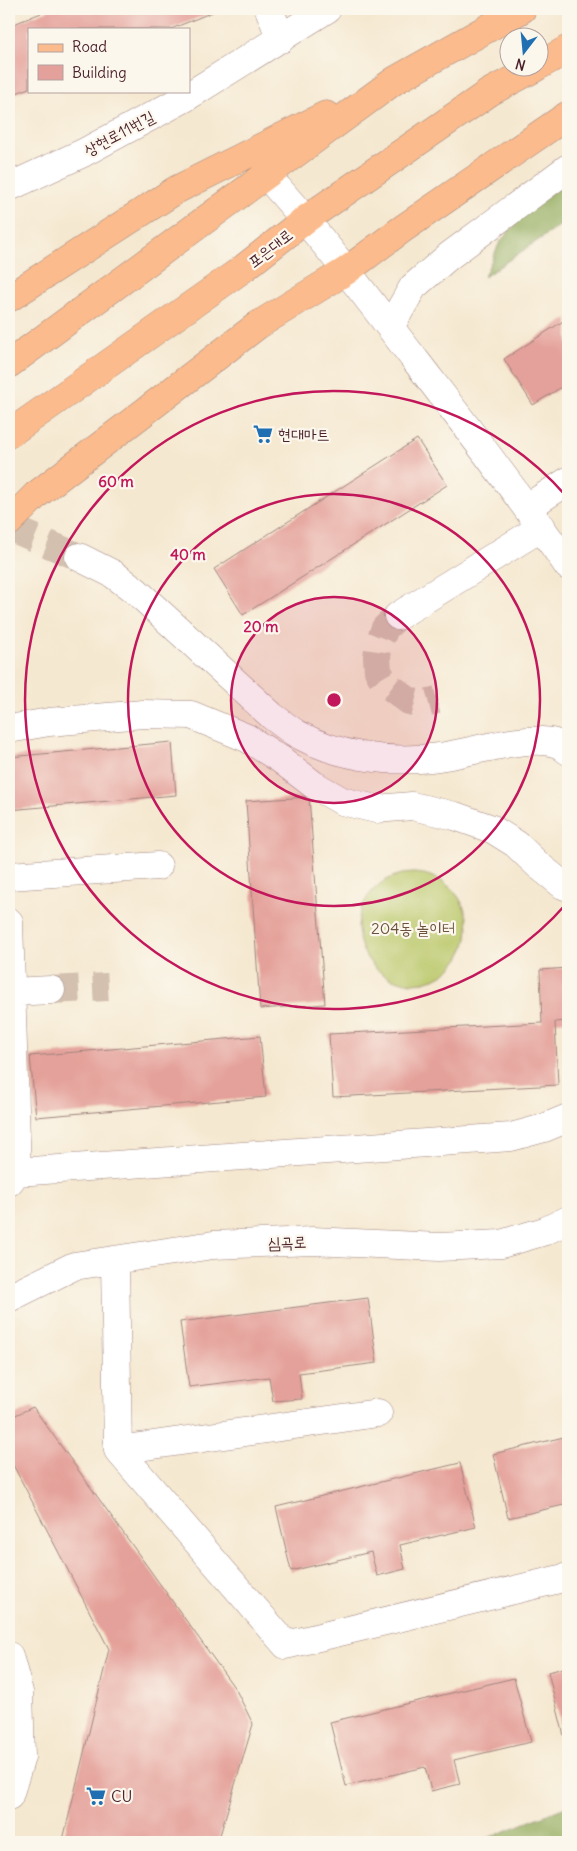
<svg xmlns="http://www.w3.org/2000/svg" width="577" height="1851" viewBox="0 0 577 1851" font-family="Delius,'Poor Story',sans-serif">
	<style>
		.green { fill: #bac769; stroke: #82734a }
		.forest { fill: #93ac5d; stroke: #6e6644 }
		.building { fill: #e4a09a }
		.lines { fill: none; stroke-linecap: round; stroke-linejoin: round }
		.minor-tunnel { stroke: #d3c0af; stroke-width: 28; stroke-dasharray: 28 14; stroke-linecap: butt }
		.minor-casing { stroke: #a0847e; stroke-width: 29 }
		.major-casing { stroke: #a0847e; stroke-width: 29 }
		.minor { stroke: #fff; stroke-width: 28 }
		.major { stroke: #fbbb8c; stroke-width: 28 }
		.ring { fill: none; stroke: #c2185b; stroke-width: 2.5 }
		.labels { text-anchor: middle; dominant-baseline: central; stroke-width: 4.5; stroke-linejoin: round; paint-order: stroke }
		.street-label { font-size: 16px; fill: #4a1f2b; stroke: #fbf7ec }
		.poi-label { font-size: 16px; fill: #4a1f2b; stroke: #fbf7ec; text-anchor: start }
		.park-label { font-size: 16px; fill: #6c513e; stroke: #fbf7ec }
		.centre { fill: #c2185b; stroke: #fbf7ec; stroke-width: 2.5 }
		.ring-label { font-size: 15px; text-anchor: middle; font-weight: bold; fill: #c2185b; stroke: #fbf7ec; stroke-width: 4.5; stroke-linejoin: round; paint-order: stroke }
	</style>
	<rect width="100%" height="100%" fill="#fbf7ec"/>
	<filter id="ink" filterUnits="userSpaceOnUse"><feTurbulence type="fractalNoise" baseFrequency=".02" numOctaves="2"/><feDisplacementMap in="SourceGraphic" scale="10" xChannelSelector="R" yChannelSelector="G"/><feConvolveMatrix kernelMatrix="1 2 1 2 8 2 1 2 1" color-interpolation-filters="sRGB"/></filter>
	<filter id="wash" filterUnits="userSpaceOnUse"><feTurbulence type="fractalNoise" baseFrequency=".0096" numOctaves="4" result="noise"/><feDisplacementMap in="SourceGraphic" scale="20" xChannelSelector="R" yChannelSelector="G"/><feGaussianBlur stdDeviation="1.12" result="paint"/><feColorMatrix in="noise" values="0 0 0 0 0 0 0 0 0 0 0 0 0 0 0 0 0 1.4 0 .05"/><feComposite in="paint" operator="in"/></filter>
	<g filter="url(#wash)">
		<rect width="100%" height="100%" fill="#f5e8d0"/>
		<path class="green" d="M358 928a55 55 0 1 1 110 0a55 55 0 1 1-110 0Z"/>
		<path class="forest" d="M568,181V220L484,277L500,242L529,208Z
			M568,1806V1842H478Z"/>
		<g id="blocks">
			<path class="building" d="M51,9H220L171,29H29V88L9,96V26Z
				M568,318V383L533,405L504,359Z
				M417,439L447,485L243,615L214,569Z
				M172,742L176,795L9,810V757Z
				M309,797L325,1004L260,1009L246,801Z
				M568,968V1021L555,1022L558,1085L333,1097L329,1034L542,1023L540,970Z
				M260,1036L266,1097L36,1117L30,1056Z
				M368,1298L377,1363L299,1373L302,1399L273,1401L269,1377L189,1387L180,1322Z
				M33,1407L236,1690L253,1724L218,1842H61L63,1840L109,1649L9,1457V1418Z
				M568,1436V1504L508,1518L493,1454Z
				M460,1463L476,1527L400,1545L405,1569L377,1576L371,1552L291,1571L276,1507Z
				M568,1667V1734L564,1736L548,1672Z
				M514,1678L531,1742L454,1760L460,1784L431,1791L425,1767L346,1786L330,1722Z"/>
		</g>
	</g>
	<g filter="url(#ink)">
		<use href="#blocks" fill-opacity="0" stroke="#a0847e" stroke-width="1"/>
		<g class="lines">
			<path class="minor-tunnel" d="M9,527L79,557
				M398,616L385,628L379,643L377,657L378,671L385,683L409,701L421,704L437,700
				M51,990L108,987"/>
			<defs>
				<path id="minor" d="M269,9L281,39
					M266,175C320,234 367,298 416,361C468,429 520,496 568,566
					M9,187L83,153L185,98L327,9
					M390,327L413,287L449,256L568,168
					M528,507L568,481
					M79,557L113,574L136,591L272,716C280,722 289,729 297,734C337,756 386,763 431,758C464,755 524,734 555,743C560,744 564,748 568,751
					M398,616L542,527
					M9,729L49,722L143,714L191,715L247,738L280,759L314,785L342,801L376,809L412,806L455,816L492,829L516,844L538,865L563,885L568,887
					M9,876L158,866
					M9,922L17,1172L9,1182
					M11,992L51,990
					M17,1172L511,1137L544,1128L568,1118
					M115,1260L118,1450L286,1645L568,1577
					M9,1298L74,1266L213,1245L313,1241L439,1247L501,1244L545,1231L568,1220
					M118,1450L378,1413
					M9,1656L19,1692L21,1757L9,1796"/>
				<path id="major" d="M540,65L568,49
					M9,298L176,190L326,115
					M9,364L394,81L522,9
					M9,434L244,268L306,219L490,92L535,68
					M9,522L36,495L258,325L346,271L401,230L568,115"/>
			</defs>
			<use href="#minor" class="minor-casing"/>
			<use href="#major" class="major-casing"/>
			<use href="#minor" class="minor"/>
			<use href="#major" class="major"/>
		</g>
	</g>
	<circle cx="334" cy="700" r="103" fill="#c2185b" fill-opacity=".12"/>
	<g class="ring">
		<circle cx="334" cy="700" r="103"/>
		<circle cx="334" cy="700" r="206"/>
		<path d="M567 903A309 309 0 1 1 567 497"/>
	</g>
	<defs>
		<symbol id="supermarket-bare" viewBox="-9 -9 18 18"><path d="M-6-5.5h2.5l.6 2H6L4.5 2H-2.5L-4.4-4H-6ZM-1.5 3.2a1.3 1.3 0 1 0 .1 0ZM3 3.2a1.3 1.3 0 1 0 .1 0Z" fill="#1f6fb2" stroke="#fbf7ec" stroke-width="2.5" paint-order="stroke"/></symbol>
	</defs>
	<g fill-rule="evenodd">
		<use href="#supermarket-bare" x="249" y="420" width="28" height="28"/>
		<use href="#supermarket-bare" x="82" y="1782" width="28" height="28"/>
	</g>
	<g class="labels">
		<g class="street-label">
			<text transform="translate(119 133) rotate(-28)">상현로11번길</text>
			<text transform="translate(270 248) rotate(-38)">포은대로</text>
			<text transform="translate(287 1242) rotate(-2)">심곡로</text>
		</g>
		<g class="poi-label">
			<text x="278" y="434">현대마트</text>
			<text x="111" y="1796">CU</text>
		</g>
		<g class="park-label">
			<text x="413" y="928">204동 놀이터</text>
		</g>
	</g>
	<circle cx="334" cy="700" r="8" class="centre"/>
	<g class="ring-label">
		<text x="116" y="487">60 m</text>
		<text x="188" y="560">40 m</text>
		<text x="261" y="632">20 m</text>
	</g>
	<rect width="577" height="1851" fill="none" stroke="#fbf7ec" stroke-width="30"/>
	<rect x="28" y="28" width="162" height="65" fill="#fbf7ec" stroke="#b4a19f"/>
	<rect x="38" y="44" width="25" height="8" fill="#fbbb8c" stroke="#b4a19f"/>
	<text x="72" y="52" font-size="15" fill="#4a1f2b">Road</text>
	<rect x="38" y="65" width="25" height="15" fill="#e4a09a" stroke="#b4a19f"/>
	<text x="72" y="78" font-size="15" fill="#4a1f2b">Building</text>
	<g transform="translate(524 52) rotate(196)"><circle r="24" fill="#fbf7ec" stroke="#b4a19f"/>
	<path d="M0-4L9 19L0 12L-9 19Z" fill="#1f6fb2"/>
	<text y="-8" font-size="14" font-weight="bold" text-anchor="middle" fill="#4a1f2b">N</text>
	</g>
</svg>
